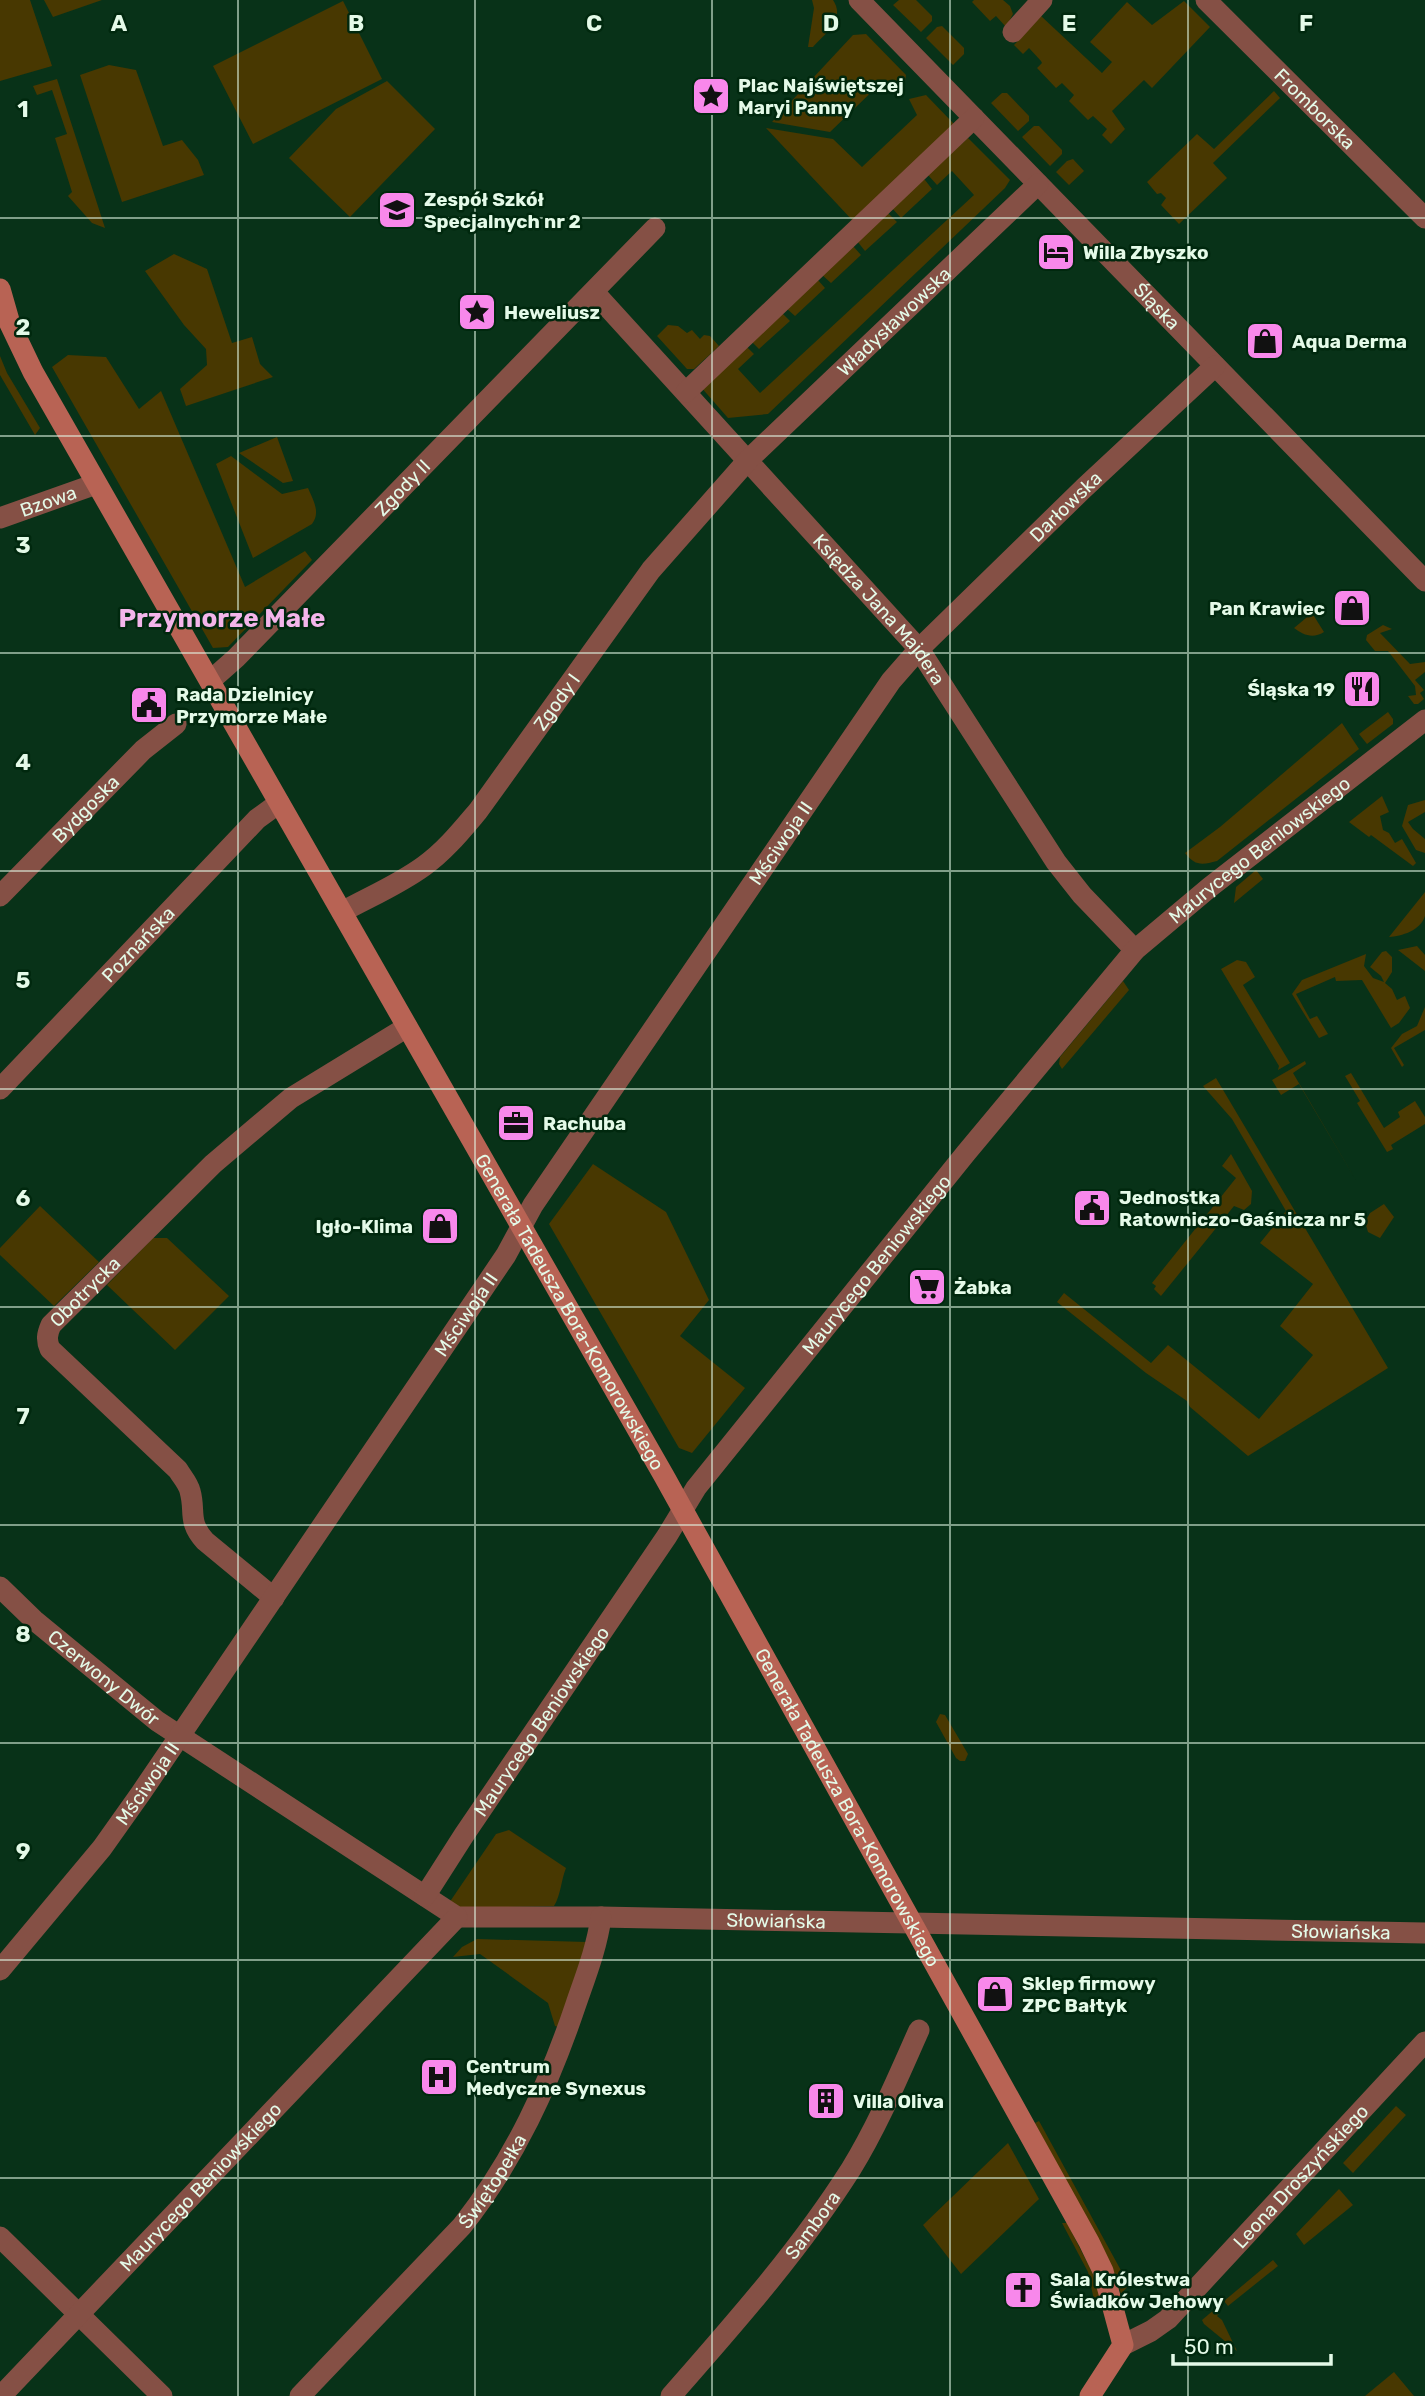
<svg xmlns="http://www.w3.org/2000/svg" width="1425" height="2396" viewBox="0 0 1425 2396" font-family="Rubik,sans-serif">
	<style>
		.green { fill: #483801 }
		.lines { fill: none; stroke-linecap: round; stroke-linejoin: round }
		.street { stroke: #855045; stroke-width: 21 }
		.secondary { stroke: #b86354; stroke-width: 21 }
		.grid { fill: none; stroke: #e4fae8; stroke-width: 2; stroke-opacity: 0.55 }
		.labels { text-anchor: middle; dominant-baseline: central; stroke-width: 5; stroke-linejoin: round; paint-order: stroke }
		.poi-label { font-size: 19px; font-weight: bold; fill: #e4fae8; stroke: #00280e; text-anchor: start }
		.street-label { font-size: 19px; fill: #e4fae8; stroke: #00280e }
		.district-label { font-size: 26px; font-weight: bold; fill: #f3b5ea; stroke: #00280e }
		.grid-label { font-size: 23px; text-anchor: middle; font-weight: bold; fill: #e4fae8; stroke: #00280e; stroke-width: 5; stroke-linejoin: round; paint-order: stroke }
	</style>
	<rect width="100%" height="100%" fill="#083218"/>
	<path class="green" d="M0,0H30L52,66L0,81Z
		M44,0H102L53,17Z
		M812,0H833C846,19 825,34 813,47H808L814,8Z
		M899,0H916L932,16V21L921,32L893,5Z
		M974,0H1003L1010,6L1013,14L1006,27L996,16L990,21L972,2Z
		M343,1L382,79L253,144L213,66Z
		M1184,1L1210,27L1152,88L1144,80L1112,111L1125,129L1111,144L1102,135L1107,129L1093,116L1088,120L1069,101L1074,95L1062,83L1056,88L1037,68L1042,63L1041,61L1029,48L1023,54L1014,45L1041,16L1102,73L1112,62L1090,42L1127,2L1152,25Z
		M942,26L964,48V54L953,65L926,38L937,27Z
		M866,34L906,75L905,81L896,86L883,81L830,132L772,122L853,35Z
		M109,65L136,70L163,146L182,140L198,160L204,175L122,202L80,75Z
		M57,79L105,228L92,223L68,196L72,192L55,138L67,134L52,90L37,95L33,86Z
		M387,81L435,129L350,217L289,158L336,109Z
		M1274,91L1280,98L1213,163L1227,178L1179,224L1161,205L1166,198L1161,193L1157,194L1147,182L1197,134L1214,149Z
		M1002,93H1007L1029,116V121L1018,131L991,103Z
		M926,95L954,124L853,221L766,128L833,139L862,167L917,115L909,99Z
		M1034,126H1039L1062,150V154L1050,166L1022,137Z
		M968,138L1010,180L1005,188L768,414L728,418L700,386L744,344L754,354L738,369L760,393L974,195L952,171L937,185L928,175Z
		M1073,159L1084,171L1069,185L1056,172L1067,161Z
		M921,179L925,180L932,189L901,218L891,207Z
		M887,212L897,222L865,251L857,241Z
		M853,246L861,255L831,283L821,274Z
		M174,254L207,269L232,343L252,337L260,364L273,377L186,406L180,389L207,365L206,349L184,325L145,271Z
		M817,279L825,288L795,316L786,308Z
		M782,313L790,321L759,349L751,341Z
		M668,325L678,326L687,333L692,330L700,339L704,335L710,336L719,346L694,369H687L657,336Z
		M68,355L106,357L139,409L161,391L245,587L305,551L312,560L228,647L213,648L52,367Z
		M0,356L7,373L40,428L35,435L0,375Z
		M277,437L293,481L283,483L239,453Z
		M231,456L282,494L308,488C313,500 321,512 312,524L253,558L216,464Z
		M1312,613L1324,632C1313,639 1303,635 1294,628Z
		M1383,625L1392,629L1380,633L1410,664L1425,662V672L1415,680L1424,690L1420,693L1424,699L1418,704H1414L1408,696L1416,695L1415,686L1388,651H1375L1366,640L1367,635Z
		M1388,712L1393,719V724L1367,744L1359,734Z
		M1342,723L1359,749L1217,861C1202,865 1195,866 1185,853L1220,827Z
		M1382,796L1389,812L1380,816L1383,830L1389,833L1395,843L1402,839L1416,863L1413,866L1371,835L1369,837L1349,822Z
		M1425,800V812L1408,822L1413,829L1425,839V853L1416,850L1402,826L1408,805Z
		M1256,870L1263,879L1234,903L1236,887Z
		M1425,892C1425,899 1425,910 1425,916C1420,931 1402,936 1389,937Z
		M1417,946L1425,955V971L1398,950Z
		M1386,951L1392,957V972L1385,983L1392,989L1397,1000L1405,996L1410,1008L1399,1023L1391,1028L1362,980L1336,981L1335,977L1296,994L1310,1019L1317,1016L1328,1034L1319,1038L1292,994L1302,980L1366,954L1364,966L1373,978L1384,982L1381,976L1370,967L1382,952Z
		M1237,960L1246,962L1255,977L1243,985L1290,1063L1278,1070L1279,1066L1221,969Z
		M1123,981L1129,990L1062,1069L1059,1064L1060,1057Z
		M1425,1007V1030L1394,1048L1404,1065L1402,1067L1391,1048L1402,1034L1417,1026Z
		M1305,1061L1306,1064L1293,1073L1357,1182L1299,1084L1281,1095L1272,1080Z
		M1351,1073L1384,1128L1400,1117L1398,1112L1415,1101L1425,1117V1124L1391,1145L1393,1149L1387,1152L1357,1103L1360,1101L1345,1076Z
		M1216,1078L1388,1368L1248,1456L1190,1407L1187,1401L1146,1373L1057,1302L1064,1293L1151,1363L1168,1345L1259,1419L1313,1355L1280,1326L1313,1284L1260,1243L1286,1211L1232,1119L1203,1086Z
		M1231,1154L1252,1191L1251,1204L1244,1210L1234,1206L1161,1296L1154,1289L1156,1286L1152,1283L1236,1178L1222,1166Z
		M593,1164L666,1212L709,1300L680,1336L745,1388L692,1453L679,1448L549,1224Z
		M1384,1204L1394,1217L1380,1238L1368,1232L1365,1222L1370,1213Z
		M40,1206L99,1262L54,1306L0,1255V1248Z
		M153,1238H167L229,1296L175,1350L107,1285Z
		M940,1714L945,1715L968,1754L965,1761H960L956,1758L936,1722Z
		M509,1830L566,1868C561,1880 561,1895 554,1906L457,1908L449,1903L496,1834Z
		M477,1939L587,1942L558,2027L555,2026L548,2003L480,1954L453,1957L462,1947Z
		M1396,2106L1406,2115L1353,2173L1343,2163Z
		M1039,2121L1129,2285L1121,2294L1115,2274L1035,2123Z
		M1008,2143L1039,2199L961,2274L923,2225Z
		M1339,2189L1353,2205L1304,2245L1296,2234Z
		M1062,2223H1067L1096,2280L1101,2300H1094L1088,2272Z
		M1273,2260L1278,2266L1228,2306L1224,2301Z
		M1215,2309L1219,2314L1217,2316L1222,2320L1237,2351L1204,2324L1202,2320Z
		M1394,2372L1414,2396H1365Z"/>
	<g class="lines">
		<g class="street">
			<path id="s1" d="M859,0L1425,581"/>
			<path id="s2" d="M1206,0L1425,218"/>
			<path d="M1013,32L1042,0"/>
			<path id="s3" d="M594,292L919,649L1056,862L1082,895L1135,950"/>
			<path d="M686,392L974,118"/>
			<path id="s4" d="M0,518L96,484"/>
			<path id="s5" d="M210,681L236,658L655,228"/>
			<path id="s6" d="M0,896L143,750L176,724"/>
			<path id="s7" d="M342,912C369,897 398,885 424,866C445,851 461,831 478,811L651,570L748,460L1038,184"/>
			<path id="s8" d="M0,1089L257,819L279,803"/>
			<path id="s9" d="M0,1587L34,1620L157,1721L457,1917H601L1425,1933"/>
			<path id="s10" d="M274,1598L205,1541C187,1521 196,1512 190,1491C188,1483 182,1477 178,1470L50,1349C46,1340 47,1334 51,1325L213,1164L291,1098L407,1027"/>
			<path id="s11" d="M425,1896L464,1835L667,1536L696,1488L966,1153L1135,950L1210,887L1425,720"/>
			<path id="s12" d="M0,1970L102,1848L141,1793L506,1255L533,1205L891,681L919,649L1084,488L1215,366"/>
			<path d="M0,2237L162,2396"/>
			<path id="s13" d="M1123,2345L1151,2331L1168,2319L1425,2042"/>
			<path id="s14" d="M1,2396L457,1917"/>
			<path id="s15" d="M300,2396L462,2226C515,2159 549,2084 576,2004C586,1975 597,1947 601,1917"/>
			<path id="s16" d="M671,2396C734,2324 799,2251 851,2169C878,2125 898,2077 919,2030"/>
		</g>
		<path class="secondary" id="s17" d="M0,289L10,324L33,372L664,1476L1089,2242L1103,2271L1123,2345L1090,2396"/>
	</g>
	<path class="grid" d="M238,0V2396M475,0V2396M712,0V2396M950,0V2396M1188,0V2396M0,218H1425M0,436H1425M0,653H1425M0,871H1425M0,1089H1425M0,1307H1425M0,1525H1425M0,1743H1425M0,1960H1425M0,2178H1425"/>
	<defs>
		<symbol id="sight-square" viewBox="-11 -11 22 22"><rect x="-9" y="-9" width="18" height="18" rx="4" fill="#f888eb" stroke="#00280e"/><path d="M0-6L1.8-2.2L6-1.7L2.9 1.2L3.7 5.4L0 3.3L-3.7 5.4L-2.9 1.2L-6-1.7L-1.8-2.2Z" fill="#111"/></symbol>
		<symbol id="school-square" viewBox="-11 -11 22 22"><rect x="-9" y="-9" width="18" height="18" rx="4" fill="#f888eb" stroke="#00280e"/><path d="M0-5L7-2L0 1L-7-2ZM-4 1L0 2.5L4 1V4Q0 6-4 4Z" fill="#111"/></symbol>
		<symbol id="hotel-square" viewBox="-11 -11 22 22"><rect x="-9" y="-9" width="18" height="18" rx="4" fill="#f888eb" stroke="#00280e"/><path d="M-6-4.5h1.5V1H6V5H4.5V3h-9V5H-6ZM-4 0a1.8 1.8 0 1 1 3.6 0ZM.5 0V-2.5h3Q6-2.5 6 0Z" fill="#111"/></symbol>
		<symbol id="shop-square" viewBox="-11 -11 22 22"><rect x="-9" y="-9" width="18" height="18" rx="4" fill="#f888eb" stroke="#00280e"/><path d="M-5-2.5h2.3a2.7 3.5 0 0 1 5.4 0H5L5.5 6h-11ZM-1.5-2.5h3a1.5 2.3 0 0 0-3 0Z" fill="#111"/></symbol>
		<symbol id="restaurant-square" viewBox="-11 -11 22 22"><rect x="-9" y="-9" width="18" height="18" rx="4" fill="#f888eb" stroke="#00280e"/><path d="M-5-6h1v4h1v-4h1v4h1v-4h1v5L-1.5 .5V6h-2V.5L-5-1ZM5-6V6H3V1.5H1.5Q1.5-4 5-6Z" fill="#111"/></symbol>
		<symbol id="civic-square" viewBox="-11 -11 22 22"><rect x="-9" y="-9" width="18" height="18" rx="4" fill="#f888eb" stroke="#00280e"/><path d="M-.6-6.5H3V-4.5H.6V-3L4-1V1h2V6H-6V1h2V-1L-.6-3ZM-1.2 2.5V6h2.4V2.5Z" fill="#111"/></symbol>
		<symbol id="office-square" viewBox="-11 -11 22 22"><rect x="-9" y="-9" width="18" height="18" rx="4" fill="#f888eb" stroke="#00280e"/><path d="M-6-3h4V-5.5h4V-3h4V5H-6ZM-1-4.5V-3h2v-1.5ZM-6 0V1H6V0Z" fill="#111"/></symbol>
		<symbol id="supermarket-square" viewBox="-11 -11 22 22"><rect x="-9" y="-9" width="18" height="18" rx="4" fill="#f888eb" stroke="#00280e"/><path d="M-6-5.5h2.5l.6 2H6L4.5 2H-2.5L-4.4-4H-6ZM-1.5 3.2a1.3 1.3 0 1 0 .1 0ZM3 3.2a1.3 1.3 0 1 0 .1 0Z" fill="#111"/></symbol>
		<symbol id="hospital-square" viewBox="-11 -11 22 22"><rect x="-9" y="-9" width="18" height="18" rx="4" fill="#f888eb" stroke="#00280e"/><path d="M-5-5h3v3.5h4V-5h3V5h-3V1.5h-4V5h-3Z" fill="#111"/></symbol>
		<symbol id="building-square" viewBox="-11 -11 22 22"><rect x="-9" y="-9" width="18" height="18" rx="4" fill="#f888eb" stroke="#00280e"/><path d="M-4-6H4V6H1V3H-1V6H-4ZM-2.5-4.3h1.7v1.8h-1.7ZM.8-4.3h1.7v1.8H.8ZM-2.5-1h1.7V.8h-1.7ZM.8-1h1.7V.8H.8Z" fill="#111"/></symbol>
		<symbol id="church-square" viewBox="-11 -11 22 22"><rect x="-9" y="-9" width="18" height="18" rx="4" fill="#f888eb" stroke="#00280e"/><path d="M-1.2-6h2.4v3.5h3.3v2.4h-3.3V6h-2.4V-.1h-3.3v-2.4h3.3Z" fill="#111"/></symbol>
	</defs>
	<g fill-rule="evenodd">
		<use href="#sight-square" x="689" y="74" width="44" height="44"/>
		<use href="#school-square" x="375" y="188" width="44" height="44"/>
		<use href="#hotel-square" x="1034" y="230" width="44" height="44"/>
		<use href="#sight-square" x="455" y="290" width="44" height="44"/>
		<use href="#shop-square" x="1243" y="319" width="44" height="44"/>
		<use href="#shop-square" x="1330" y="586" width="44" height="44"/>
		<use href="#restaurant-square" x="1340" y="667" width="44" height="44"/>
		<use href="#civic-square" x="127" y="683" width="44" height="44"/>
		<use href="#office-square" x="494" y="1101" width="44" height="44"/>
		<use href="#civic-square" x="1070" y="1186" width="44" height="44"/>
		<use href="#shop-square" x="418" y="1204" width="44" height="44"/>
		<use href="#supermarket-square" x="905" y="1265" width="44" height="44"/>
		<use href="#shop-square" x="973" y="1972" width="44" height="44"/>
		<use href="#hospital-square" x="417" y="2055" width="44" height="44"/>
		<use href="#building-square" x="804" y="2079" width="44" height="44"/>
		<use href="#church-square" x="1001" y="2268" width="44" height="44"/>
	</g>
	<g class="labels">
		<g class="poi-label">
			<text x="738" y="85">Plac Najświętszej<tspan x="738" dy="22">Maryi Panny</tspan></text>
			<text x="424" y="199">Zespół Szkół<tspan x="424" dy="22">Specjalnych nr 2</tspan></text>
			<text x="1083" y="252">Willa Zbyszko</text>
			<text x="504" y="312">Heweliusz</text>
			<text x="1292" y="341">Aqua Derma</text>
			<text x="1325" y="608" text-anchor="end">Pan Krawiec</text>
			<text x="1335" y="689" text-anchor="end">Śląska 19</text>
			<text x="176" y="694">Rada Dzielnicy<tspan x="176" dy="22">Przymorze Małe</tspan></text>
			<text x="543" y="1123">Rachuba</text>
			<text x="1119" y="1197">Jednostka<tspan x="1119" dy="22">Ratowniczo-Gaśnicza nr 5</tspan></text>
			<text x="413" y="1226" text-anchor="end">Igło-Klima</text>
			<text x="954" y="1287">Żabka</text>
			<text x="1022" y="1983">Sklep firmowy<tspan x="1022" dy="22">ZPC Bałtyk</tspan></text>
			<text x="466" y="2066">Centrum<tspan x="466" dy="22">Medyczne Synexus</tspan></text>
			<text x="853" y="2101">Villa Oliva</text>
			<text x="1050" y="2279">Sala Królestwa<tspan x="1050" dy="22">Świadków Jehowy</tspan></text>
		</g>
		<g class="street-label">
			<text stroke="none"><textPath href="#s2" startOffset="154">Fromborska</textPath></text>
			<text stroke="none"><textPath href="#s1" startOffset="427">Śląska</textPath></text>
			<text stroke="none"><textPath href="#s7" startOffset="816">Władysławowska</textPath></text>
			<text stroke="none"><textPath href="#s5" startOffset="273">Zgody II</textPath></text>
			<text stroke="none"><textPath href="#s4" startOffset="51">Bzowa</textPath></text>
			<text stroke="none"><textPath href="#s12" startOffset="1815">Darłowska</textPath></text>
			<text stroke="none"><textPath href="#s3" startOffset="427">Księdza Jana Majdera</textPath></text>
			<text stroke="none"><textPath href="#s7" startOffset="306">Zgody I</textPath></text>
			<text stroke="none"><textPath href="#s6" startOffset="122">Bydgoska</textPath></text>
			<text stroke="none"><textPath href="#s12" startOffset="1372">Mściwoja II</textPath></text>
			<text stroke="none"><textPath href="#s11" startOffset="1344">Maurycego Beniowskiego</textPath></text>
			<text stroke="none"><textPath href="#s8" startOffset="200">Poznańska</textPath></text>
			<text stroke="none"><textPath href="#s11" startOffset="777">Maurycego Beniowskiego</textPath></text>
			<text stroke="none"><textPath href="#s10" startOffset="416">Obotrycka</textPath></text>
			<text stroke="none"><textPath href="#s17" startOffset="1172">Generała Tadeusza Bora-Komorowskiego</textPath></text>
			<text stroke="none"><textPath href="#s12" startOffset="805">Mściwoja II</textPath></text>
			<text stroke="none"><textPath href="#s9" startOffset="138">Czerwony Dwór</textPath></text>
			<text stroke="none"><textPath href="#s11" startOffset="210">Maurycego Beniowskiego</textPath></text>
			<text stroke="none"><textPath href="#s12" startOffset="238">Mściwoja II</textPath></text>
			<text stroke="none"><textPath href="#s17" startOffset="1740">Generała Tadeusza Bora-Komorowskiego</textPath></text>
			<text stroke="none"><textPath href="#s9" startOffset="884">Słowiańska</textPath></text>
			<text stroke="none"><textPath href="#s9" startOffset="1449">Słowiańska</textPath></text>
			<text stroke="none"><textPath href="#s13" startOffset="247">Leona Droszyńskiego</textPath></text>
			<text stroke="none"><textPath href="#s15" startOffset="289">Świętopełka</textPath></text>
			<text stroke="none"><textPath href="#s14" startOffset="289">Maurycego Beniowskiego</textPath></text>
			<text stroke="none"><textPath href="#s16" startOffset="222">Sambora</textPath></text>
		</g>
		<g class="district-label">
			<text x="222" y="618">Przymorze Małe</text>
		</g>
	</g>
	<g class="grid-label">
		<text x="119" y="31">A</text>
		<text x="356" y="31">B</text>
		<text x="594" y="31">C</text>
		<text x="831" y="31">D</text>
		<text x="1069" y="31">E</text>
		<text x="1306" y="31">F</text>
		<text x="23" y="117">1</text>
		<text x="23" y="335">2</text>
		<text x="23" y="553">3</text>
		<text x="23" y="770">4</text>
		<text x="23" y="988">5</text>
		<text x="23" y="1206">6</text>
		<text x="23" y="1424">7</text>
		<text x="23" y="1642">8</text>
		<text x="23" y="1859">9</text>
	</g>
	<path d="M1173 2354v10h158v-10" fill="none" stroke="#e4fae8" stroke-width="3.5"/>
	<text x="1184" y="2354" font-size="21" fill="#e4fae8" stroke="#00280e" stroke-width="5" paint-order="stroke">50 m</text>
</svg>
